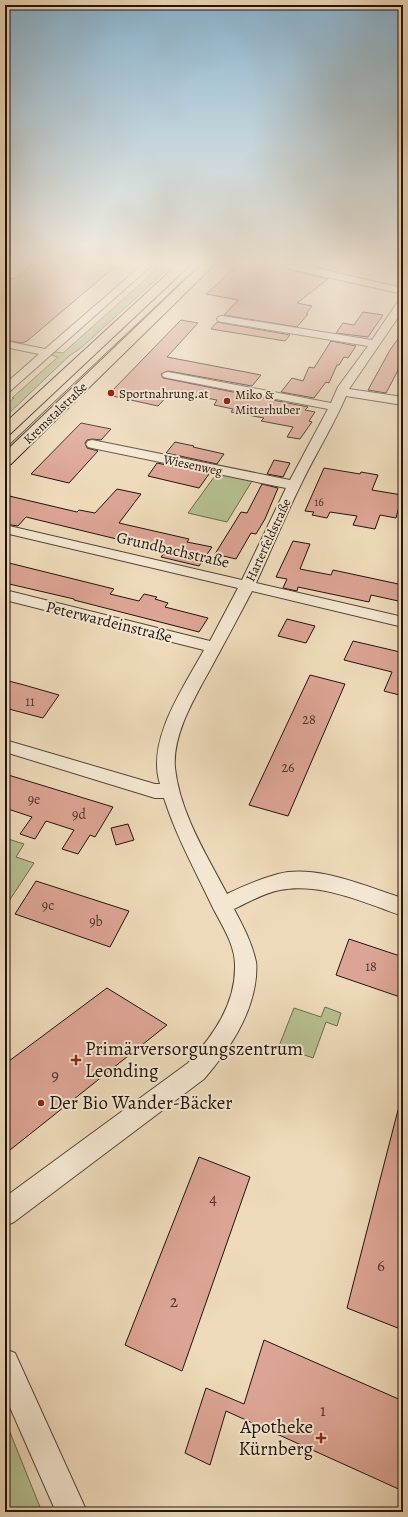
<svg xmlns="http://www.w3.org/2000/svg" width="408" height="1517" viewBox="0 0 408 1517" font-family="Alegreya,serif">
	<style>
		.green { fill: #b6c091; stroke: #6c6a4e }
		.building { fill: #dca494; stroke: #22130c }
		.lines { fill: none; stroke-linecap: round; stroke-linejoin: round }
		.street-casing { stroke: #554538; stroke-width: 2 }
		.primary-casing { stroke: #22130c; stroke-width: 2 }
		.street { fill: #f4e7d2; fill-rule: evenodd }
		.primary { fill: #eedaba; fill-rule: evenodd }
		.tram { stroke: #22130c; stroke-width: 1 }
		.poi-dot { fill: #8f2418; stroke: #f4e7d2; stroke-width: 1.5 }
		.labels { text-anchor: middle; dominant-baseline: central; stroke-width: 4; stroke-linejoin: round; paint-order: stroke }
		.far-number-label { font-size: 12px; fill: #50372e }
		.far-poi-label { font-size: 13px; fill: #22130c; stroke: #f4e7d2; text-anchor: start }
		.far-street-label { font-size: 13px; fill: #22130c; stroke: #f4e7d2 }
		.number-label { font-size: 14px; fill: #50372e }
		.street-label { font-size: 16px; fill: #22130c; stroke: #f4e7d2 }
		.near-number-label { font-size: 17px; fill: #50372e }
		.near-poi-label { font-size: 19px; fill: #22130c; stroke: #f4e7d2; text-anchor: start }
	</style>
	<rect width="100%" height="100%" fill="#eedaba"/>
	<filter id="stains"><feTurbulence type="fractalNoise" baseFrequency=".005" numOctaves="4"/><feColorMatrix values="0 0 0 0 .2 0 0 0 0 .09 0 0 0 0 .02 0 0 0 .5 -.17"/></filter>
	<radialGradient id="worn" r=".72"><stop offset=".6" stop-color="#630" stop-opacity="0"/><stop offset="1" stop-color="#630" stop-opacity=".3"/></radialGradient>
	<path class="green" d="M153,265H172L81,348L69,356L5,417V406L14,398H12L58,357L51,355L55,352L63,353L157,269L151,267Z
		M217,473L252,481L227,522L188,513Z
		M5,838L24,844L16,857L34,863L5,907Z
		M325,1007L341,1013L337,1026L326,1022L313,1058L279,1046L294,1008L321,1017Z
		M5,1420L42,1512H5Z"/>
	<path class="building" d="M32,265H117L27,341L22,343L5,340V277L14,279Z
		M238,265H281L286,269L328,279L297,303L312,306L306,314H308L297,327L224,315L238,300L206,294Z
		M310,265H345L337,272Z
		M363,312L383,315L368,337L336,333L343,323L354,325Z
		M181,320L198,323L167,357L261,375L252,386L168,371L161,374L163,378L308,407L305,410L315,412L309,421L312,422L300,439L287,437L293,427L261,421L264,418L231,412L233,409L214,405L217,400L171,392L158,406L108,395Z
		M217,322L222,323L290,335L285,341L211,329Z
		M403,332V361L386,393L368,390L390,350Z
		M331,341L356,346L348,358L344,357L339,365H337L329,383L326,382L314,398L281,392L292,378L303,381L309,367L314,368Z
		M81,423L111,429L101,440L92,439L87,440L85,443L87,448L98,451L69,483L31,474Z
		M175,442L194,446L193,447L224,454L217,464L166,453Z
		M274,460L290,463L283,477L267,474Z
		M157,463L209,474L199,488L148,476Z
		M324,468L360,474L361,472L378,475L372,490L402,495L396,518L380,515L375,529L353,525L357,516L330,512L327,518L312,515L314,512L305,511Z
		M262,484L278,488L265,519L256,534L251,533L236,559L215,554L241,512L247,513Z
		M117,489L141,494L119,523L189,539L187,542L212,547L199,566L161,557L166,551L26,517L18,526L5,524V495L77,512L79,510L95,513Z
		M293,541L310,544L300,569L331,575L333,570L403,585V602L371,595L369,602L298,587L297,591L283,588L287,579L276,577Z
		M5,562L114,589L110,594L139,601L144,594L157,597L155,599L168,603L165,607L208,618L199,632L74,600V599L5,583Z
		M287,619L315,626L306,643L278,636Z
		M353,641L400,652L403,647V696L384,691L392,672L344,660Z
		M310,675L345,684L288,816L249,805Z
		M5,680L24,685L59,695L43,718L5,708Z
		M5,774L100,803L113,807L95,837L90,835L78,854L62,849L74,830L46,821L35,839L20,834L32,817L5,808Z
		M128,824L134,840L116,845L111,828Z
		M36,881L129,911L110,947L15,914Z
		M349,939L403,957V998L336,975Z
		M107,988L167,1025L5,1154V1064Z
		M398,1110H403V1330L347,1308Z
		M199,1157L250,1177L182,1371L125,1345Z
		M264,1340L403,1401V1491L226,1411L210,1465L185,1453L206,1388L244,1404Z"/>
	<g class="lines">
		<defs>
			<path id="street" d="M5,265H15L8,272L5,273Z
				M142,265H152L9,392L5,394V384L39,354L5,347V341L45,349Z
				M282,265H301L403,288V294L286,268Z
				M403,299V310L349,389L403,397V405L346,396C334,424 318,450 304,478C287,512 272,548 256,583L403,617V627L252,591C239,616 226,640 213,664C197,694 172,733 175,768C180,813 206,854 227,894C243,886 260,879 278,874C317,864 366,887 403,898V916C365,903 321,882 280,890C264,893 249,902 234,909C243,926 252,943 256,962C257,967 256,972 256,977C252,1016 229,1050 204,1079L14,1222L5,1226V1197L188,1063C213,1036 236,1004 235,965C235,944 221,924 212,906C195,870 176,836 164,798H155L5,752V740L155,784H160C146,740 184,687 204,650L5,600V590L210,641L238,588L5,533V525L242,580L286,488L92,448L88,447L86,444L88,441L92,440L290,480L328,409L168,378L164,377L162,375L164,373L168,372L331,403L338,387L368,346L222,322L218,321L217,319L218,317L222,316L372,340L399,300Z
				M5,1349L15,1353L87,1512H56L5,1396Z"/>
			<path id="primary" d="M177,265H190L10,434L5,436V423Z
				M201,265H214L11,464L5,466V452Z"/>
		</defs>
		<use href="#street" class="street-casing"/>
		<use href="#primary" class="primary-casing"/>
		<use href="#street" class="street"/>
		<use href="#primary" class="primary"/>
		<path class="tram" d="M5,449C69,387 135,327 199,265"/>
	</g>
	<linearGradient id="sky" x2="0" y2="1"><stop stop-color="#89b6d4"/><stop offset="0.55" stop-color="#f7eee0"/><stop offset="1" stop-color="#f7eee0" stop-opacity="0"/></linearGradient>
	<rect width="408" height="478" fill="url(#sky)"/>
	<g class="poi-dot">
		<circle cx="111" cy="393" r="4"/>
		<circle cx="227" cy="401" r="4"/>
		<path d="M74 1054h4v4h4v4h-4v4h-4v-4h-4v-4h4z"/>
		<circle cx="41" cy="1103" r="4"/>
		<path d="M319 1432h4v4h4v4h-4v4h-4v-4h-4v-4h4z"/>
	</g>
	<g class="labels">
		<g class="far-number-label">
			<text x="319" y="502">16</text>
		</g>
		<g class="far-poi-label">
			<text x="119" y="393">Sportnahrung.at</text>
			<text x="235" y="394">Miko &amp;<tspan x="235" dy="15">Mitterhuber</tspan></text>
		</g>
		<g class="far-street-label">
			<text transform="translate(55 413) rotate(-44)">Kremstalstraße</text>
			<text transform="translate(193 465) rotate(12)">Wiesenweg</text>
			<text transform="translate(268 540) rotate(-65)">Harterfeldstraße</text>
		</g>
		<g class="number-label">
			<text x="30" y="701">11</text>
			<text x="309" y="719">28</text>
			<text x="288" y="767">26</text>
			<text x="34" y="799">9e</text>
			<text x="79" y="814">9d</text>
			<text x="48" y="905">9c</text>
			<text x="96" y="921">9b</text>
			<text x="371" y="966">18</text>
		</g>
		<g class="street-label">
			<text transform="translate(173 550) rotate(13)">Grundbachstraße</text>
			<text transform="translate(109 622) rotate(14)">Peterwardeinstraße</text>
		</g>
		<g class="near-number-label">
			<text x="55" y="1075">9</text>
			<text x="213" y="1198">4</text>
			<text x="381" y="1265">6</text>
			<text x="174" y="1301">2</text>
			<text x="323" y="1410">1</text>
		</g>
		<g class="near-poi-label">
			<text x="85" y="1049">Primärversorgungszentrum<tspan x="85" dy="22">Leonding</tspan></text>
			<text x="49" y="1103">Der Bio Wander-Bäcker</text>
			<text x="313" y="1427" text-anchor="end">Apotheke<tspan x="313" dy="22">Kürnberg</tspan></text>
		</g>
	</g>
	<rect width="408" height="1517" fill="none" stroke="#eedaba" stroke-width="20"/>
	<rect x="6" y="6" width="396" height="1505" fill="none" stroke="#22130c" stroke-width="2"/>
	<rect x="10" y="10" width="388" height="1497" fill="none" stroke="#22130c"/>
	<rect width="100%" height="100%" filter="url(#stains)"/>
	<rect width="100%" height="100%" fill="url(#worn)"/>
</svg>
